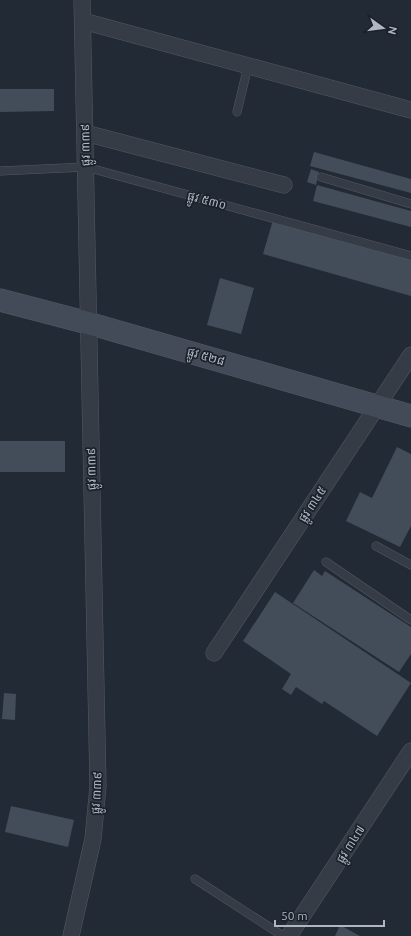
<svg xmlns="http://www.w3.org/2000/svg" width="411" height="936" viewBox="0 0 411 936" font-family="Ubuntu,'Noto Sans Khmer',sans-serif">
	<style>
		.building { fill: #434d59 }
		.lines { fill: none; stroke-linecap: round; stroke-linejoin: round }
		.lane-casing { stroke: #535a63; stroke-width: 9 }
		.street-casing { stroke: #535a63; stroke-width: 17 }
		.secondary-casing { stroke: #535a63; stroke-width: 23 }
		.lane { stroke: #353c46; stroke-width: 8 }
		.street { stroke: #353c46; stroke-width: 16 }
		.secondary { stroke: #444b58; stroke-width: 22 }
		.labels { text-anchor: middle; dominant-baseline: central; stroke-width: 3.5; stroke-linejoin: round; paint-order: stroke }
		.street-label { font-size: 12px; fill: #b0b7c2; stroke: #1b212a }
	</style>
	<rect width="100%" height="100%" fill="#222a35"/>
	<path class="building" d="M0,89H54V111L0,112Z
		M314,152L411,179V193L310,166Z
		M311,169L319,172L316,185L307,182Z
		M317,185L411,211V227L313,201Z
		M273,220L411,259V296L263,254Z
		M220,278L254,288L241,334L207,325Z
		M0,441H65V472H0Z
		M397,447L411,454V526L400,547L346,521L360,492L372,498Z
		M314,570L322,576L325,571L411,627V654L399,672L293,603Z
		M275,592L411,683L377,736L324,701L322,704L296,687L291,695L282,689L291,674L243,641Z
		M4,693L16,694L15,720L2,719Z
		M11,806L74,820L68,847L5,832Z
		M340,925L360,936H335Z"/>
	<g class="lines">
		<defs>
			<path id="lane" d="M237,112L248,66
				M0,171L86,167L411,256
				M321,177L411,204
				M376,546L411,565
				M326,562L411,620
				M195,879L283,936"/>
			<path id="street" d="M83,21L411,110
				M85,133L284,185
				M214,653L411,355
				M71,936L93,839L98,786L82,0
				M289,936L411,751"/>
			<path id="secondary" d="M0,300L88,323L411,416"/>
		</defs>
		<use href="#lane" class="lane-casing"/>
		<use href="#street" class="street-casing"/>
		<use href="#secondary" class="secondary-casing"/>
		<use href="#lane" class="lane"/>
		<use href="#street" class="street"/>
		<use href="#secondary" class="secondary"/>
	</g>
	<g class="labels">
		<g class="street-label">
			<text transform="translate(85 145) rotate(-91)">ផ្លូវ ៣៣៩</text>
			<text transform="translate(207 200) rotate(15)">ផ្លូវ ៥៣០</text>
			<text transform="translate(206 356) rotate(16)">ផ្លូវ ៥២៨</text>
			<text transform="translate(91 469) rotate(-91)">ផ្លូវ ៣៣៩</text>
			<text transform="translate(312 504) rotate(-56)">ផ្លូវ ៣៤៥</text>
			<text transform="translate(96 793) rotate(-87)">ផ្លូវ ៣៣៩</text>
			<text transform="translate(350 844) rotate(-57)">ផ្លូវ ៣៤៧</text>
		</g>
	</g>
	<g transform="translate(383 28) rotate(104)" stroke="#1b212a" stroke-width="3" paint-order="stroke">
	<path d="M0-3L7 15L0 10L-7 15Z" fill="#b0b7c2"/>
	<text y="-6" font-size="11" font-weight="bold" text-anchor="middle" fill="#b0b7c2">N</text>
	</g>
	<path d="M275 920v6h109v-6" fill="none" stroke="#b0b7c2" stroke-width="2"/>
	<text x="281" y="920" font-size="12" fill="#b0b7c2" stroke="#1b212a" stroke-width="3" paint-order="stroke">50 m</text>
</svg>
